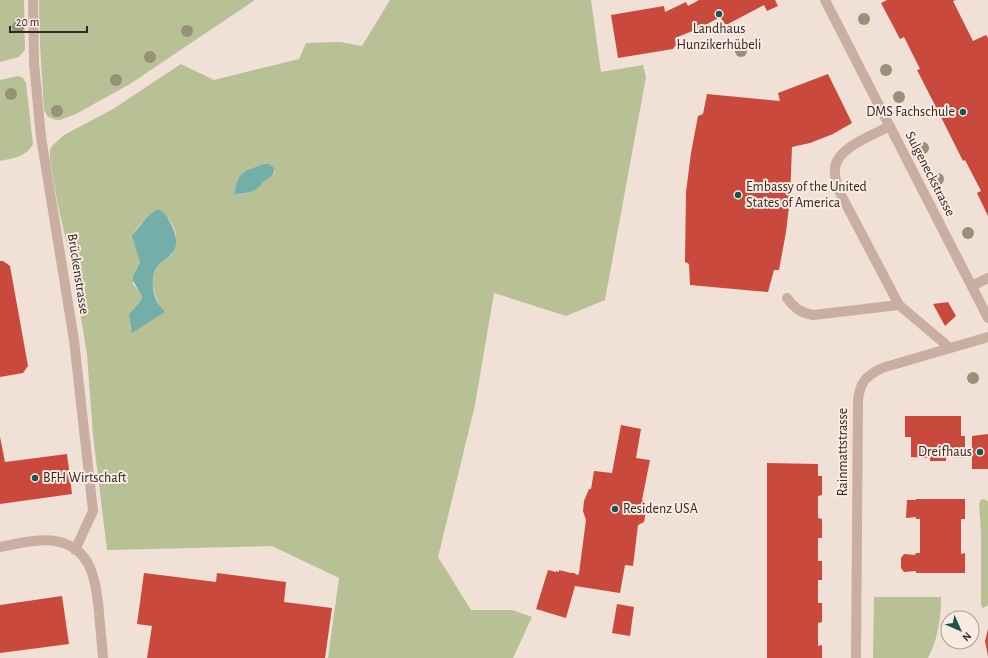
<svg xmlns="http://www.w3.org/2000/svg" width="988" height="658" viewBox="0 0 988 658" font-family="'Alegreya Sans',sans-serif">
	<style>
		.green { fill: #b8c096; fill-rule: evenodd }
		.water { fill: #74aea8 }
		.building { fill: #c9493c }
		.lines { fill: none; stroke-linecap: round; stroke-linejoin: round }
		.minor { stroke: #c9aea2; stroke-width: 10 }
		.tree { fill: #959276 }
		.poi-dot { fill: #1a5550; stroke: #f9ebe2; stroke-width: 1.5 }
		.labels { text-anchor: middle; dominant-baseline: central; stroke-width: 4; stroke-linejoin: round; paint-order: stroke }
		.poi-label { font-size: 14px; fill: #332724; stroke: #f9ebe2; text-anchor: start }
		.street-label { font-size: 14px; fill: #332724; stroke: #f9ebe2 }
	</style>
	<rect width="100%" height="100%" fill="#f1e0d6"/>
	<path class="green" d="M0,0H24L25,50L19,57L0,62Z
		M39,0H255L130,84L76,114L60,120H56L48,117L44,110L40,46Z
		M390,0H591L601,72L643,65L646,77L605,300L566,316L494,293L475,405L438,557L471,610H512L532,617L513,658H328L339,578L272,546L107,550L93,435L87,355L75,280L57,201L50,159V150L52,146L64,135L113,109L181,64L214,80L299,59L306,43L340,42L362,46ZM264,164L275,172L273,175L263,181L259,187L245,194L235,195C237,172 243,171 264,164ZM157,209C161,212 166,215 169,219C176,229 180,244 172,254C168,259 159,263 156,269C149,280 155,295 159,305L129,314L140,302L142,295L133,284V276L140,262L135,231L147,217Z
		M18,76L23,78L26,83L33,144C25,158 13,158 0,161V80Z
		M981,499L986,500L988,502V605L983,608L981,605V532L979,504Z
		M874,597H941C941,618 938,639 928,658H873Z"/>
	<path class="water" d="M264,164H269L274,168C275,177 268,177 263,182C260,185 262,185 259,187C253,193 242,194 234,195C239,171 241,172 264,164Z
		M157,209C164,211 168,217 171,224C189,261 155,254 153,278C152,286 154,298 159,305C161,307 163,309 165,312L132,333L129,314L140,302L142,296L133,281V276L140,262L132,236L147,217Z"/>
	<path class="building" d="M699,0H775L778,6L767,11L764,5L728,24H725L720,17L700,28L675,38L676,45L673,49L618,58L611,15L664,6L665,12L686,2L688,6Z
		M887,0H956L953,1L973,41L986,35L988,38V216L977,193L981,191L979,187L965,160L963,161L940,115L917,70L920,69L904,37L900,39L881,3Z
		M828,74L852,123L833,134L810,143L792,147L790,198L786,232L779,270H774L768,292L690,285L689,264L685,262L686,192L691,153L698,116L703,114L707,94L780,101L778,93Z
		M0,261H3L10,266L28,366L23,373L0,377Z
		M948,302L956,316L945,326L933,304Z
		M905,416H961V436H965V458H946V461H930V458L911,457V437H905Z
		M621,425L641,429L636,458L650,460L642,500L647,506L644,522L638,525L633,566L625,565L620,593L575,586L566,618L536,609L548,570L556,572V571L559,572V570L571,573H575V574L578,575L579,573L586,520L583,511L584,501L589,489H591L594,471L612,473Z
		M988,434V469H972V436Z
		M0,437L5,462L67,454L72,494L0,504Z
		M767,463L818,464V476H822V495L818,496V518L822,519V538H818V561H822V580H818V603H822V622L818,623V646L822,645V658H767Z
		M916,499H965V519H961V554L965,553V573H916V571L904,572L901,568V558L904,554L915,555L916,553H920V519H916V517L906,518L907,500H916Z
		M144,573L216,582L217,573L286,582L284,602L332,608L325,658H147L152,626L137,624Z
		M62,596L69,644L0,653V605Z
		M617,604L634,607L630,636L612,633Z
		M988,629V656L985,641Z"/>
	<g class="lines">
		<path class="minor" d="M33,0L34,63L41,137L74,340L93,511L75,550
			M825,0L988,318
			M890,126C873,135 836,148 835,169C834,177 837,184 839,191L899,305L950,348
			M972,286L988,278
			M787,298C794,308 801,313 813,315L899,305
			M0,547C16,544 39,538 55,541C92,547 96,581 99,612C100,627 102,643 103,658
			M856,658L858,400C860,382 866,376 882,368L988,337"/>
	</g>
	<g class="tree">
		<circle cx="864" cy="19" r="6"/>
		<circle cx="18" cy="27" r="6"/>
		<circle cx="187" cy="31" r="6"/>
		<circle cx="741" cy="51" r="6"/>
		<circle cx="150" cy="57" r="6"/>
		<circle cx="886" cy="70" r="6"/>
		<circle cx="116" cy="80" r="6"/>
		<circle cx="11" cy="94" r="6"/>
		<circle cx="899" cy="97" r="6"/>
		<circle cx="57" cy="111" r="6"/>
		<circle cx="923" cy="148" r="6"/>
		<circle cx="938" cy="179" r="6"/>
		<circle cx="968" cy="233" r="6"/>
		<circle cx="973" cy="378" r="6"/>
	</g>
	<g class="poi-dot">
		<circle cx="719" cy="14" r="4"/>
		<circle cx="963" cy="112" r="4"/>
		<circle cx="738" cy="195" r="4"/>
		<circle cx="980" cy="452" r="4"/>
		<circle cx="35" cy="478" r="4"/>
		<circle cx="615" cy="509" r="4"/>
	</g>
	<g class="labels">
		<g class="poi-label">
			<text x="719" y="29" text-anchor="middle">Landhaus<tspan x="719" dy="16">Hunzikerhübeli</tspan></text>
			<text x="955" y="112" text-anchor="end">DMS Fachschule</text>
			<text x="746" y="187">Embassy of the United<tspan x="746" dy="16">States of America</tspan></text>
			<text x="972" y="452" text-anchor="end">Dreifhaus</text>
			<text x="43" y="478">BFH Wirtschaft</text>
			<text x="623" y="509">Residenz USA</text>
		</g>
		<g class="street-label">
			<text transform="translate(930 174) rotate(63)">Sulgeneckstrasse</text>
			<text transform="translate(78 274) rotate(81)">Brückenstrasse</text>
			<text transform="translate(843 452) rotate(-90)">Rainmattstrasse</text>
		</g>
	</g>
	<g transform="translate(960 630) rotate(135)"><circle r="19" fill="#f9ebe2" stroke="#aa9d96"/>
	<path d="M0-3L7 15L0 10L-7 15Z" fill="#1a5550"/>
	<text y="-6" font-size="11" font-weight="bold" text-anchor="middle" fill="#332724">N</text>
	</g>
	<path d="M10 26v6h77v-6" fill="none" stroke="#332724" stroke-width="2"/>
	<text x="16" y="26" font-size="12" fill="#332724" stroke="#f9ebe2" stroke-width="3" paint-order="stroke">20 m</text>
</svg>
